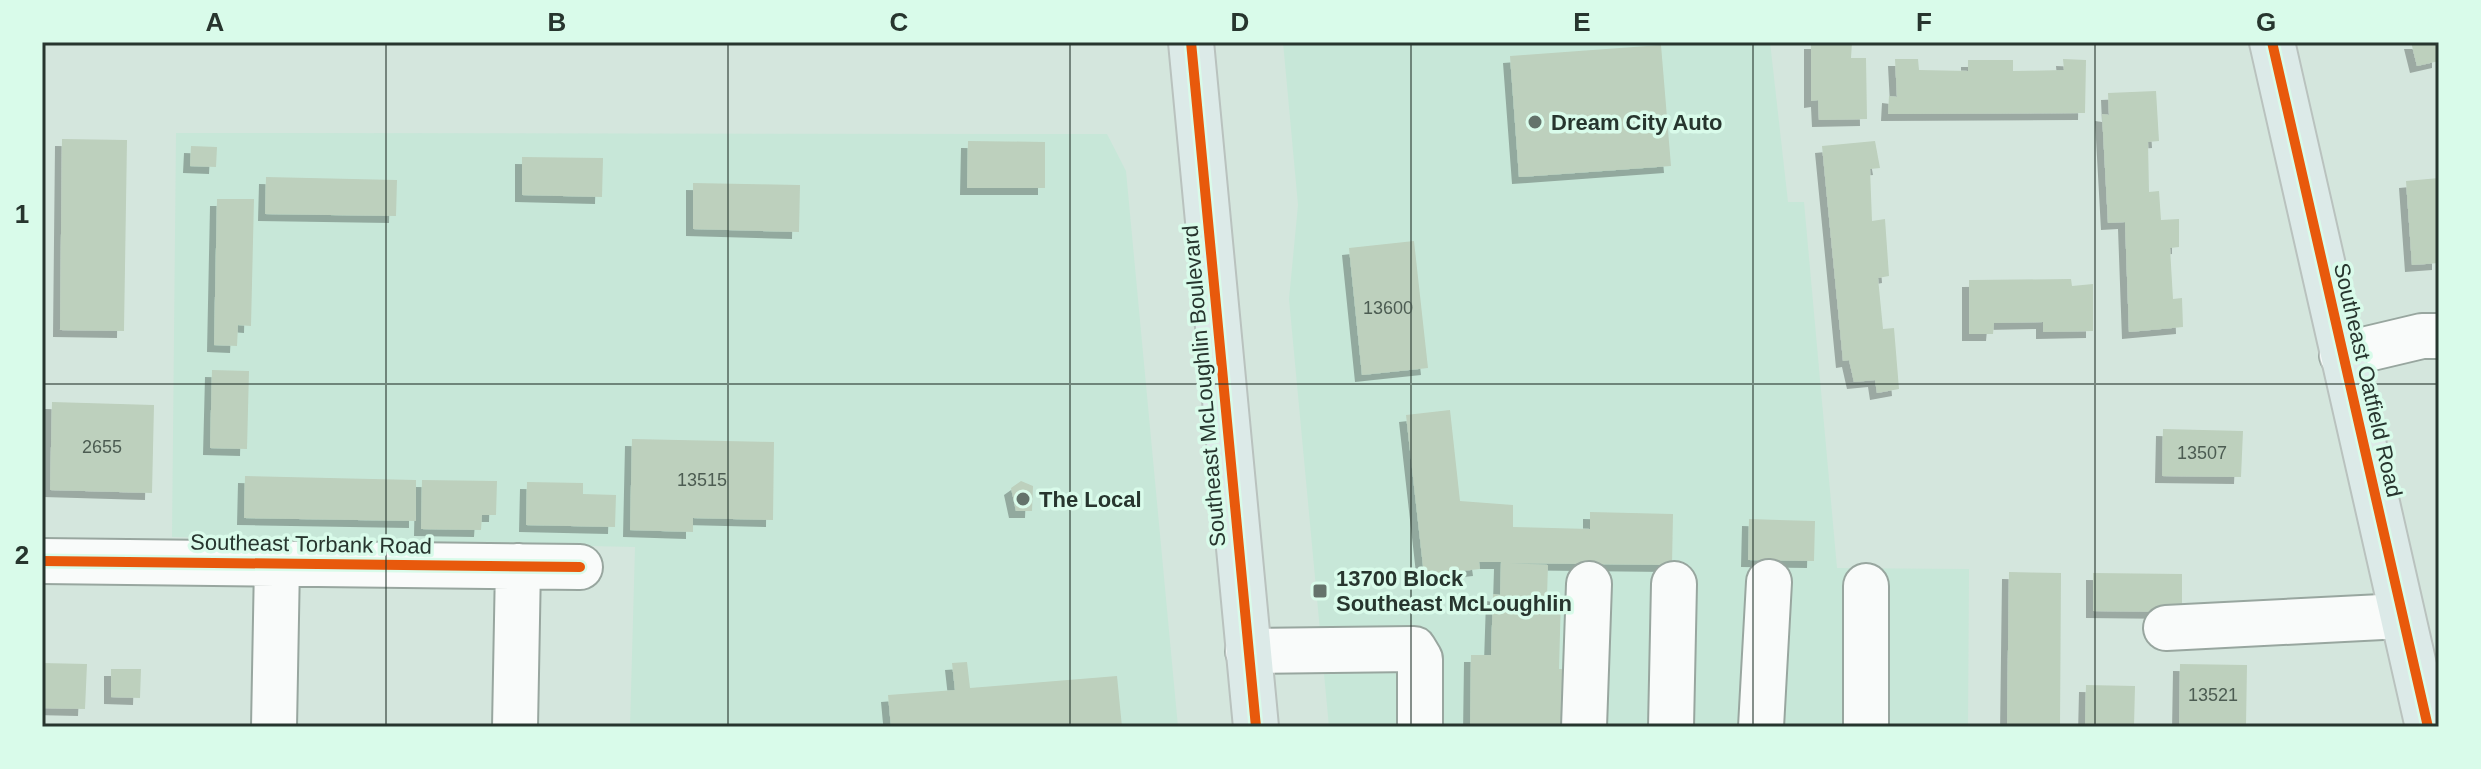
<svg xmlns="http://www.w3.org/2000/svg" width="2481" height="769" viewBox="0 0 2481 769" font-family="Arial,sans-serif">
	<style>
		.built { fill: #c7e7d8 }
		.building { fill: #bdd0bd; filter: url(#shadow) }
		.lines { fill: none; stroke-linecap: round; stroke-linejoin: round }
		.minor-casing { stroke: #98a69f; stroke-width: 48 }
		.major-casing { stroke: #b9c2be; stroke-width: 48 }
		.minor { stroke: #f9fbfa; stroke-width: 44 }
		.major { stroke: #dceae8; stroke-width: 44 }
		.cycleway-casing { stroke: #d9fbea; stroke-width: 15 }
		.cycleway { stroke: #e8590c; stroke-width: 10 }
		.grid { fill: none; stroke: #27352e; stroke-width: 2; stroke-opacity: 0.55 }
		.poi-dot { fill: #64736b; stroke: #d9fbea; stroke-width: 3 }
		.labels { text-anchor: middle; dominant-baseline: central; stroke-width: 7; stroke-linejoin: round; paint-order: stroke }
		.number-label { font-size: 18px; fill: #4c5c52 }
		.poi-label { font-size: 22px; font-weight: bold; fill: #27352e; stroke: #d9fbea; text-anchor: start }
		.street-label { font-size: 22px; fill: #27352e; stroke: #d9fbea }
		.neatline { fill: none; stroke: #27352e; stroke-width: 3 }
		.grid-label { font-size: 26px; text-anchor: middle; font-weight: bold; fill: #27352e }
	</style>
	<defs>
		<filter id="shadow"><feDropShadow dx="-7" dy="7" stdDeviation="0" flood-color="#0004"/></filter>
	</defs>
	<rect width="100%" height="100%" fill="#d4e6dd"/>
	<path class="built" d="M1283,42H1770L1788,202H1804L1837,568L1969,569L1968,727H1329L1289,299L1298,205Z
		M176,133L1107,134L1126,171L1178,727H630L635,547L172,537Z"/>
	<path class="building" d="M1811,42H1852L1851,58H1866L1867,119L1819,120L1818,100L1811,101Z
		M2411,42H2439V61L2417,66Z
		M1661,45L1671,166L1519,177L1510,56Z
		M1895,59H1918L1919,70L1968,71V60H2013V71L2064,70L2063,59L2086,60L2085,113L1888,114L1889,96L1897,97Z
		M2156,91L2159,141L2148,142L2149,192L2159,191L2161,220L2179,219V247L2170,248L2173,299L2182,298L2183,327L2129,332L2125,222L2108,223L2102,114L2109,115L2108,93Z
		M62,139L127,140L124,331L60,330Z
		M968,141L1045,142V188H967Z
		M1875,141L1880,168L1870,169L1872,221L1885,219L1889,276L1878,278L1883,329L1894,328L1899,389L1877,393L1875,380L1854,382L1849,360L1843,361L1822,146Z
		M191,146L217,147L216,167L190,166Z
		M522,157L603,158L602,197L522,195Z
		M266,177L397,180L396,216L265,214Z
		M2439,178V263L2412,265L2406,181Z
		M693,183L800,185L799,232L693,229Z
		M217,199H254L251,326L238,325L237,346L214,345Z
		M1414,241L1428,368L1362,375L1349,248Z
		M2071,279L2072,286L2093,284V331L2043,332V322L1994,323L1993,334H1969V280Z
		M212,370L249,371L247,449L210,448Z
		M52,402L154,405L152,493L50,490Z
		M1450,410L1460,501L1513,505V527L1590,529V512L1673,514L1672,565L1509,563L1548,565L1547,597H1561L1559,669H1573L1572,727H1470L1471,655H1491L1493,594L1500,595L1501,562H1479L1480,569L1424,575L1406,415Z
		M2163,429L2243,431L2241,477L2162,476Z
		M632,439L774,442L773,520L693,518V532L630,530Z
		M245,476L416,480V521L244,518Z
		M422,480L497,481L496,515H482L481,530L421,529Z
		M1021,481L1033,486L1032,511H1016L1011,488Z
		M527,482L583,483V494L616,495L615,527L526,525Z
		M1749,519L1815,521L1814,561L1748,560Z
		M2009,572L2061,573L2060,727H2007Z
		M2093,573L2182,574V612L2093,611Z
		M967,662L970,688L1117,676L1122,727H891L888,695L955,690L952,663Z
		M42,663L87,664L85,709L42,708Z
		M2180,664L2247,665L2246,726L2179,725Z
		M111,669H141L140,698L111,697Z
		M2086,685L2135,686L2134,727H2085Z"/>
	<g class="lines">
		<defs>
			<path id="minor" d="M2342,355L2422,336H2439
				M42,561L580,567
				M2166,628L2402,616
				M1248,651L1414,649L1420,659V727
				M274,727L277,564
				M515,727L518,566
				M1584,727L1589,584
				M1671,727L1674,584
				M1761,727L1769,582
				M1866,727V586"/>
			<path id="major" d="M1191,42L1256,727
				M2272,42L2428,727"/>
		</defs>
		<use href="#minor" class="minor-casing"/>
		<use href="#major" class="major-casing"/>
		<use href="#minor" class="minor"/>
		<use href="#major" class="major"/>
		<defs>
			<path id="cycleway" d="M1191,42L1256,727
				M2272,42L2428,727
				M42,561L580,567"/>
		</defs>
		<use href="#cycleway" class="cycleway-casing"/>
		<use href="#cycleway" class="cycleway"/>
	</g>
	<path class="grid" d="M386,42V727M728,42V727M1070,42V727M1411,42V727M1753,42V727M2095,42V727M42,384H2439"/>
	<g class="poi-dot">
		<circle cx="1535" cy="122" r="8"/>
		<circle cx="1023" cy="499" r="8"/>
		<rect x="1312" y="583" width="16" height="16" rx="4"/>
	</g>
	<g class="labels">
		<g class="number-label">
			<text x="1388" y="308">13600</text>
			<text x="102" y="447">2655</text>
			<text x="2202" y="453">13507</text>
			<text x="702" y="480">13515</text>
			<text x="2213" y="695">13521</text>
		</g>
		<g class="poi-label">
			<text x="1551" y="122">Dream City Auto</text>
			<text x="1039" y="499">The Local</text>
			<text x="1336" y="578">13700 Block<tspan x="1336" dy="25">Southeast McLoughlin</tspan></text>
		</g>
		<g class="street-label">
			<text transform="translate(2368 380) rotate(77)">Southeast Oatfield Road</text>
			<text transform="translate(1204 386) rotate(-95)">Southeast McLoughlin Boulevard</text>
			<text transform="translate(311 544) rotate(1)">Southeast Torbank Road</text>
		</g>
	</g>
	<rect width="2481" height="769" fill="none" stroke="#d9fbea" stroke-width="88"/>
	<rect x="44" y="44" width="2393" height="681" class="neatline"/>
	<g class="grid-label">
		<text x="215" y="31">A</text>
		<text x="557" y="31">B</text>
		<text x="899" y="31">C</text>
		<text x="1240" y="31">D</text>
		<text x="1582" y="31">E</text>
		<text x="1924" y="31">F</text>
		<text x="2266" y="31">G</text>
		<text x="22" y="223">1</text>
		<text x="22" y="564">2</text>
	</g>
</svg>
